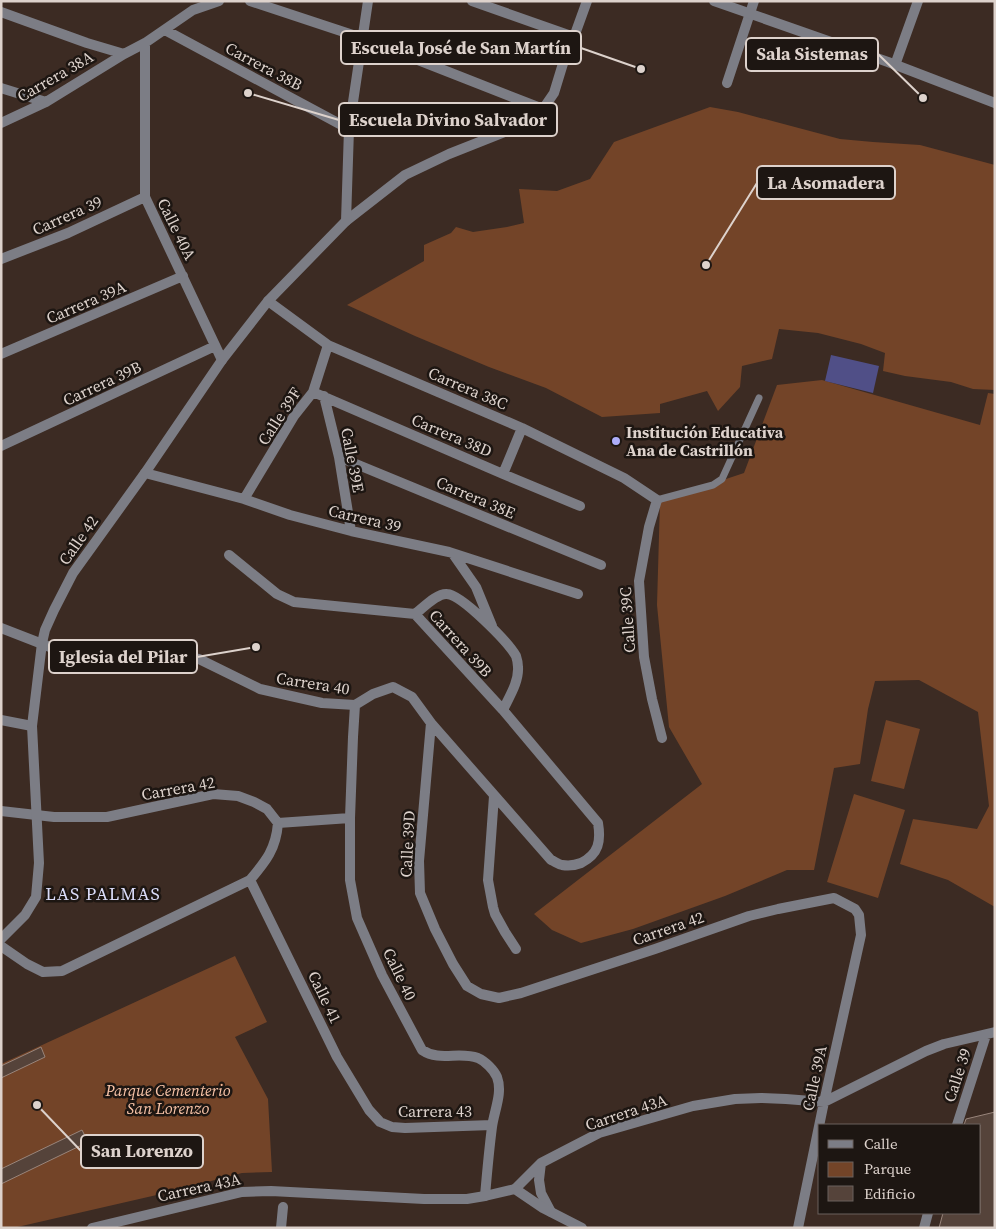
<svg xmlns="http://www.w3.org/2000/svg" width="996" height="1229" viewBox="0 0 996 1229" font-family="'Source Serif 4',serif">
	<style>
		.green { fill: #734428 }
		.water { fill: #504f87 }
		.building { fill: #55433a; stroke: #99857b }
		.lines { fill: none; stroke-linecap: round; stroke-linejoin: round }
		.service { stroke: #7c7d85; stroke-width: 7 }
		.minor { stroke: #7c7d85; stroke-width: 10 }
		.tertiary { stroke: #7c7d85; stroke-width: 10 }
		.poi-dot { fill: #aeaefa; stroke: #1d1612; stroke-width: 2 }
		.labels { text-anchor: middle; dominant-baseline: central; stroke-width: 5; stroke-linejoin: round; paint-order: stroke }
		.street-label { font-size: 16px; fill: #ddd2cc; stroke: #1d1612 }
		.poi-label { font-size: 16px; font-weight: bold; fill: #ddd2cc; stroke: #1d1612; text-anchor: start }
		.park-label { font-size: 16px; font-style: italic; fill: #f9c4a8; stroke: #1d1612 }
		.neighbourhood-label { font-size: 18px; letter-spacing: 1px; fill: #dbdcf9; stroke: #1d1612 }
		.leader { fill: none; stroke: #ddd2cc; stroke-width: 2 }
		.callout-dot { fill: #ddd2cc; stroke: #1d1612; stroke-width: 2 }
		.callout { fill: #1d1612; stroke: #ddd2cc; stroke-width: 2 }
		.callout-label { font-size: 18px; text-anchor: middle; font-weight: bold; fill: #ddd2cc }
	</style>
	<rect width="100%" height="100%" fill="#3c2b23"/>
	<path class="green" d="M710,107L738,112L840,139L873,142L920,145L995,165V390L973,389L951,382L905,376L883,371L885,353L861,344L818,333L779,329L772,359L742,366L740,387L718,411L707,391L660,404V413L602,417L546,388L489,367L415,336L347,305L424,261V245L451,233L456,227L473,232L507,227L524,223L519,189L557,191L590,179L614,142Z
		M822,380L980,425L988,393L995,394V907L948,880L900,864L913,819L977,829L989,806L978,712L919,680L875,681L868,709L860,764L834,768L814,870H787L725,896L633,929L581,943L552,930L534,914L702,784L669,727L657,605L660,501L744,473L777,385Z
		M886,720L920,729L904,789L871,781Z
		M854,794L905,810L878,898L827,882Z
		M235,956L267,1022L235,1037L268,1099L272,1172L242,1173L161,1194L13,1228H1V1064Z"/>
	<path class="water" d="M831,355L879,366L873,393L825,381Z"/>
	<path class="building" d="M41,1047L45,1057L1,1078V1066Z
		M995,1112V1228H939L943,1213H980V1125H964L966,1119Z
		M82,1130L88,1142L1,1184V1169Z"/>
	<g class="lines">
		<path class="service" d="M657,500L713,485L722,479L759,398"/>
		<path class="minor" d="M250,1L362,38L543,109
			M472,1L574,37
			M1,12L87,43L124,54
			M165,30L349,129
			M145,43V197L222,360
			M895,65L918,1
			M727,83L754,1
			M1,88L46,102
			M1,123L46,102L124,54L145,43L193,10L219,1
			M346,221L405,175L449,154L510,130L543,109L554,93L565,57L574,37L587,1
			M1,259L68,233L145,197
			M268,301L328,345L522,428L624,478L657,500L649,527L639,581L644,657L652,699L662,738
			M1,354L183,276
			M313,392L503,474L580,506
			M324,396L339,457L351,531
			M1,446L215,346
			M339,457L601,565
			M145,473L244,499L290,515L351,531L449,552L578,594
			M503,474L522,428
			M244,499L294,416L313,392L328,345
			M453,554L476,587L492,626
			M415,614C423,608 437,593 447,594C462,595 508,642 516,656C517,659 518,663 518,667C519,682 509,697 503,710
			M1,628L50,647L89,657L178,656L199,659L260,689L322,703L355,705L373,694L393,687L412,697L431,723L551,860C554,861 558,864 562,865C568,866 576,865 581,863C599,854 601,841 598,823L503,710L415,614L294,602L277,594L229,555
			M355,705L353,737L350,818V880L357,918L382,975L422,1050C440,1062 458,1051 478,1058C485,1061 494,1070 497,1077C503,1093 494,1111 492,1127C489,1150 487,1173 485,1196
			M1,720L32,726
			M431,723L419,861L420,893L435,929L453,964L467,986L481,994L499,998L521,993L655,949L749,916L778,909L834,898L855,909L859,915L861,935L824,1102L798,1228
			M494,796L488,880L493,907L495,914L505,932L516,949
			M1,811L54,817H107L213,794L238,796L254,802L267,809L278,823
			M278,823L350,818
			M250,880L337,1057L369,1110L380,1122L392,1127L405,1128L492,1125
			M1,946L27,964L43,972L62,971L250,880C266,861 276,849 278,823
			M957,1125L986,1035
			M541,1163L539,1180L541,1193L551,1212
			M515,1189L541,1163L599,1133L693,1106L735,1099L761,1098L786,1099L824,1102L926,1051L944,1044L995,1032
			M281,1228L283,1207
			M924,1228L928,1213"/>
		<path class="tertiary" d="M714,1L888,62L995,103
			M1,939L25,915L36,897L39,863L32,726L42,643L45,630L54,610L73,573L145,473L222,360L268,301L346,221L349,129L368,1
			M92,1228L242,1192L271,1191L424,1199H467L485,1196L515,1189L543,1208L582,1228"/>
	</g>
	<circle class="poi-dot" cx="616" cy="441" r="5"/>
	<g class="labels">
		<g class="street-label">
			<text transform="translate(264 66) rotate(28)">Carrera 38B</text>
			<text transform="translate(55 76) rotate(-30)">Carrera 38A</text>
			<text transform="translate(67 215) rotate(-24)">Carrera 39</text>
			<text transform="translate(177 229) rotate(64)">Calle 40A</text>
			<text transform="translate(86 302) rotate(-23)">Carrera 39A</text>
			<text transform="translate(102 383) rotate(-25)">Carrera 39B</text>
			<text transform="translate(468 388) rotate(23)">Carrera 38C</text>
			<text transform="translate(279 416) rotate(-57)">Calle 39F</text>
			<text transform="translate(452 435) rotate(23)">Carrera 38D</text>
			<text transform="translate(353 460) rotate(79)">Calle 39E</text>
			<text transform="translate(476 497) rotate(23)">Carrera 38E</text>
			<text transform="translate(365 518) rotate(13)">Carrera 39</text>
			<text transform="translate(78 540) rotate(-55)">Calle 42</text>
			<text transform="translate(627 620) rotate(-94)">Calle 39C</text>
			<text transform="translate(461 643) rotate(48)">Carrera 39B</text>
			<text transform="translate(313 683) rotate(9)">Carrera 40</text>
			<text transform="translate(178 788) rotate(-10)">Carrera 42</text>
			<text transform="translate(407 844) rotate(-87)">Calle 39D</text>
			<text transform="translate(668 928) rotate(-19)">Carrera 42</text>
			<text transform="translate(400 974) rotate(64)">Calle 40</text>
			<text transform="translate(325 997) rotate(64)">Calle 41</text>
			<text transform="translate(957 1075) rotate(-72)">Calle 39</text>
			<text transform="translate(814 1078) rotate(-78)">Calle 39A</text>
			<text x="435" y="1111">Carrera 43</text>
			<text transform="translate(626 1112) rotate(-18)">Carrera 43A</text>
			<text transform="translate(199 1187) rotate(-12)">Carrera 43A</text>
		</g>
		<g class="poi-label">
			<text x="626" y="432">Institución Educativa<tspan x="626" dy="18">Ana de Castrillón</tspan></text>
		</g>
		<g class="park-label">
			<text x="168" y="1090">Parque Cementerio<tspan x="168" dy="18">San Lorenzo</tspan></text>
		</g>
		<g class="neighbourhood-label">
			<text x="103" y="893">LAS PALMAS</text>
		</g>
	</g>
	<path class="leader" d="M641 69L581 48M923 98L878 54M248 93L339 120M706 265L757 183M256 647L197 657M37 1105L81 1151"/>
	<g class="callout-dot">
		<circle cx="641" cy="69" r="5"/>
		<circle cx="923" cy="98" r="5"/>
		<circle cx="248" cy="93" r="5"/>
		<circle cx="706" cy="265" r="5"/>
		<circle cx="256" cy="647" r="5"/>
		<circle cx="37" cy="1105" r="5"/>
	</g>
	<g class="callout">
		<rect x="341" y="31" width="240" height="33" rx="5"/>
		<rect x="746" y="38" width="132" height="33" rx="5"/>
		<rect x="339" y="103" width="218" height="33" rx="5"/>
		<rect x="757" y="166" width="138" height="33" rx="5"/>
		<rect x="49" y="640" width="148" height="33" rx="5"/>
		<rect x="81" y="1135" width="122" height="33" rx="5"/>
	</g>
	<g class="callout-label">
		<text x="461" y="54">Escuela José de San Martín</text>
		<text x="812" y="60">Sala Sistemas</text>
		<text x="448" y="126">Escuela Divino Salvador</text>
		<text x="826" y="189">La Asomadera</text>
		<text x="123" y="663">Iglesia del Pilar</text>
		<text x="142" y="1157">San Lorenzo</text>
	</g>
	<rect width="996" height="1229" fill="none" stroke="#ddd2cc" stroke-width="5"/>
	<rect x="818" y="1124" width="162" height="90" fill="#1d1612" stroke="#6a615c"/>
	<rect x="828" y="1140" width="25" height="8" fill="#7c7d85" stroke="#6a615c"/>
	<text x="864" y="1149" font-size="15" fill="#ddd2cc">Calle</text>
	<rect x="828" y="1162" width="25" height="15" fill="#734428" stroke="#6a615c"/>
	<text x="864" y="1174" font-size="15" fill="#ddd2cc">Parque</text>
	<rect x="828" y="1186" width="25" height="15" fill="#55433a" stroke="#6a615c"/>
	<text x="864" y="1199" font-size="15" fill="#ddd2cc">Edificio</text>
</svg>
